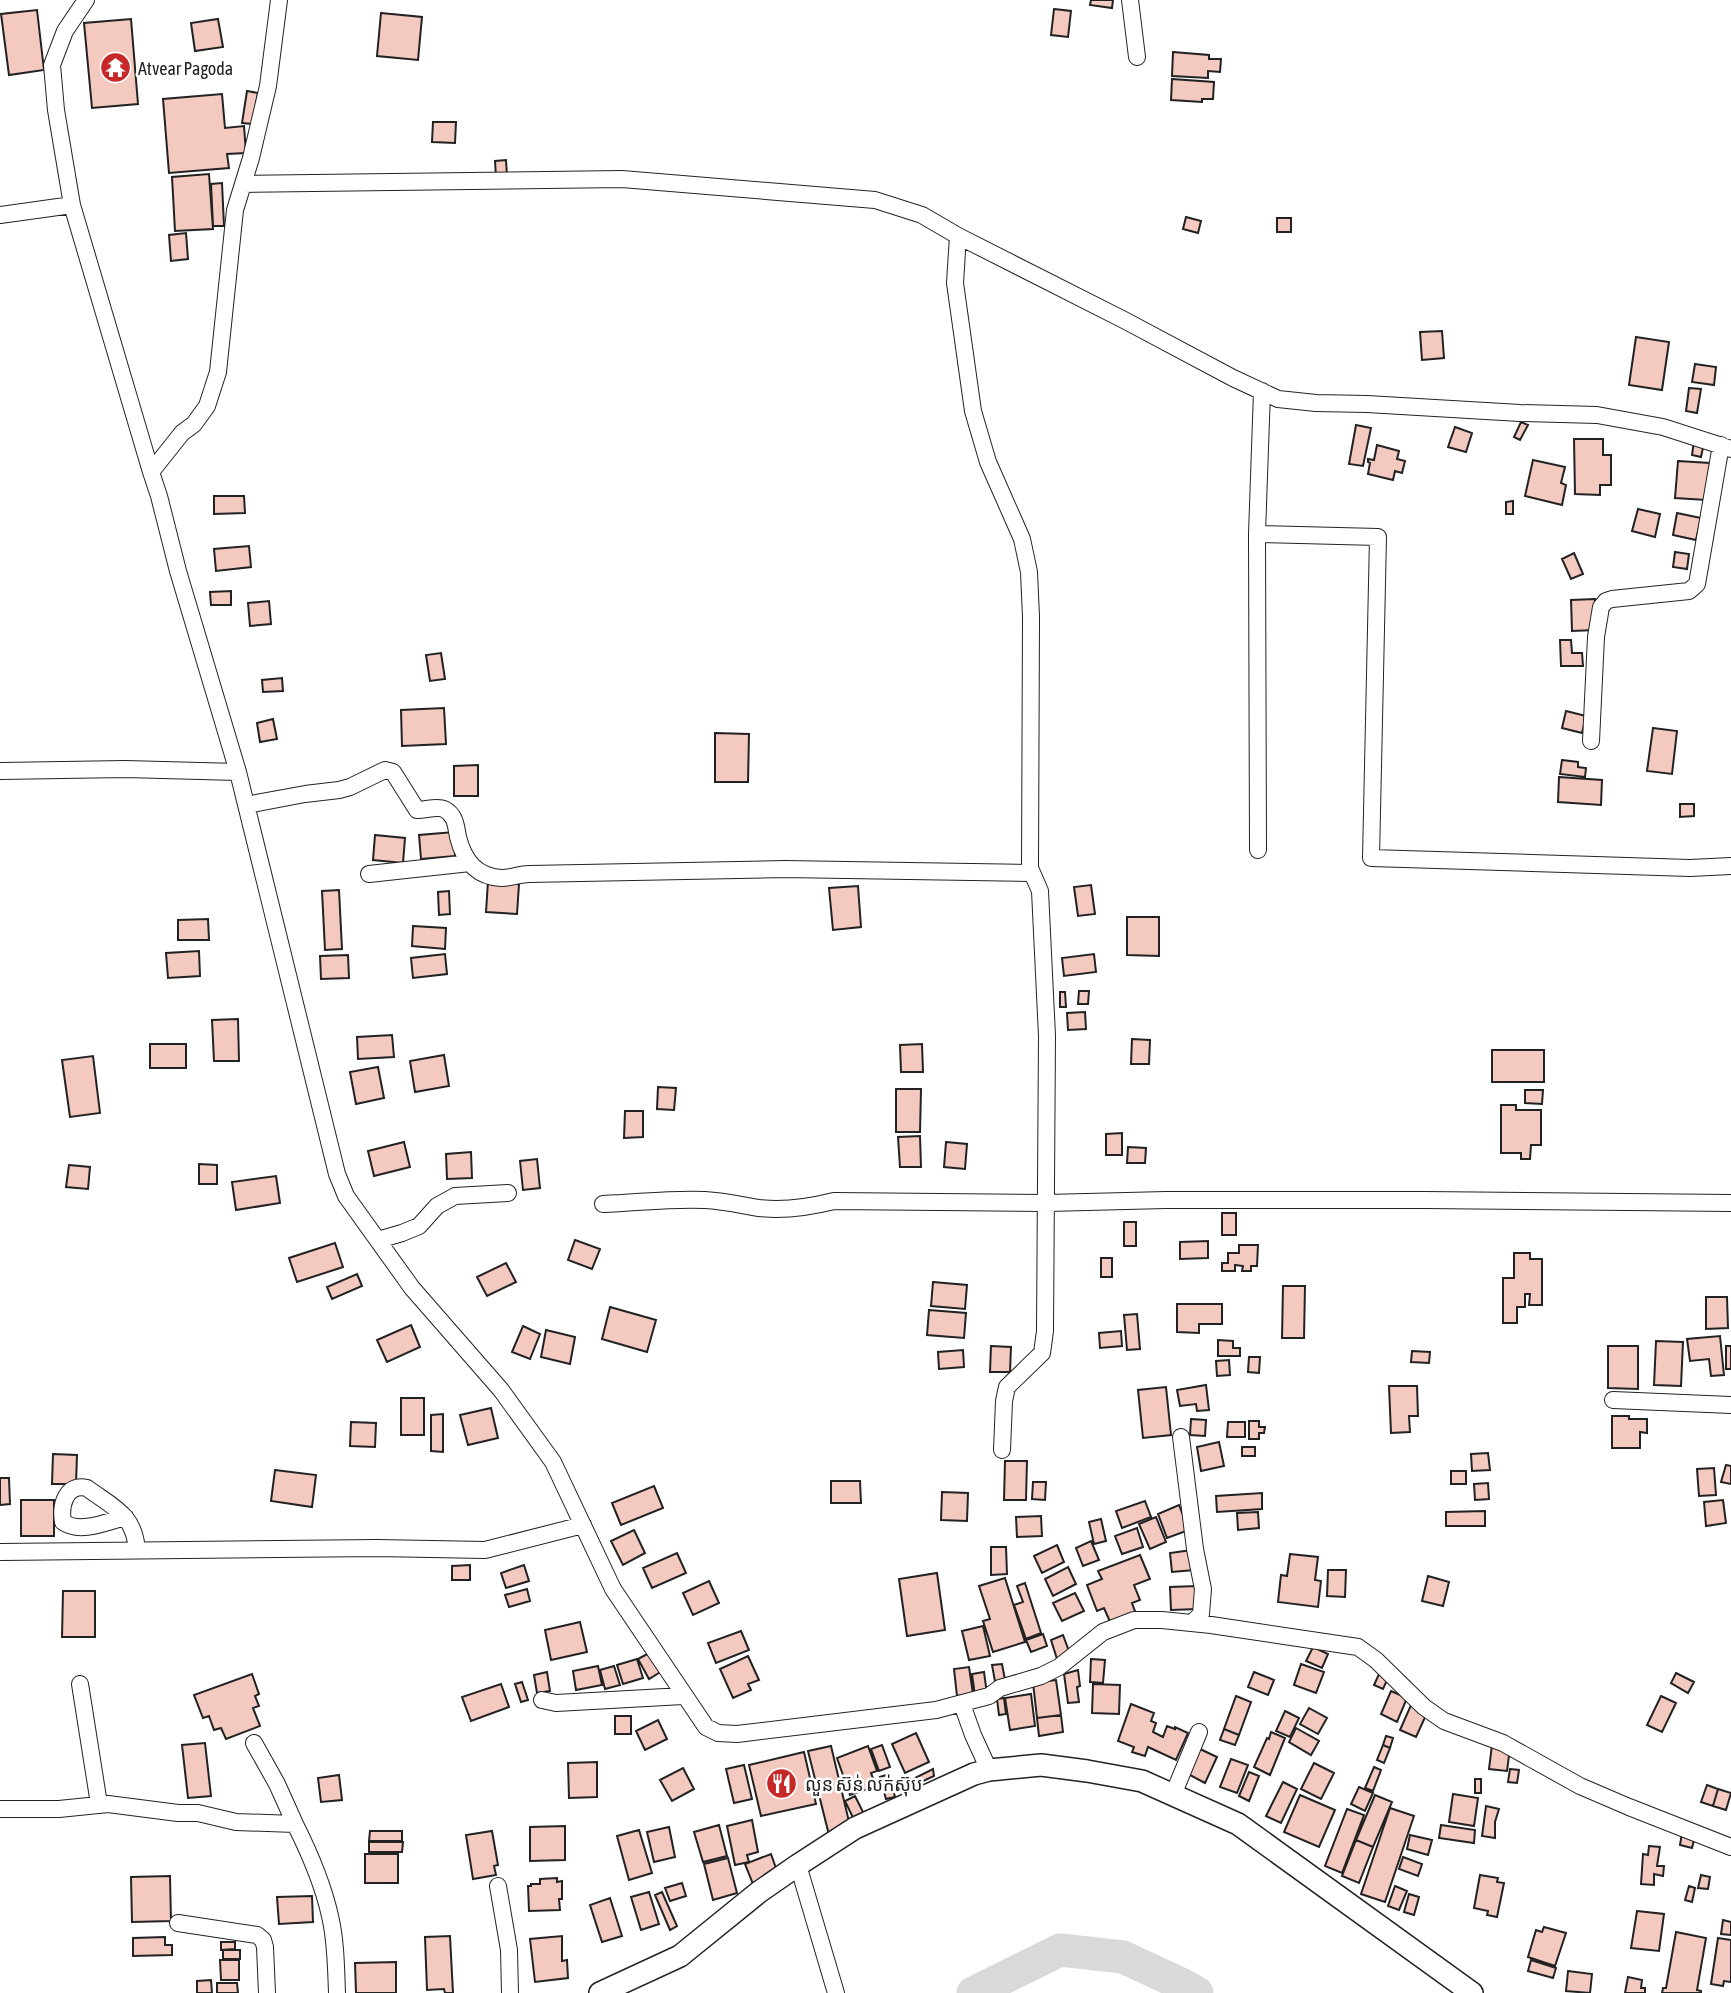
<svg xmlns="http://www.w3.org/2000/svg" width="1731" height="1993" viewBox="0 0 1731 1993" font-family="'Asap Condensed','Noto Sans Khmer',sans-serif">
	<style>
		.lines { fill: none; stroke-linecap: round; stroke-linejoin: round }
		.river { stroke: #d9d9d9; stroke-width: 33 }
		.building { fill: #f3c9c0; stroke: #222; stroke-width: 2 }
		.minor-casing { stroke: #222; stroke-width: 18 }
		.tertiary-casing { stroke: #222; stroke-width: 24 }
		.minor { stroke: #fff; stroke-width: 16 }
		.tertiary { stroke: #fff; stroke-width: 21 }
		.labels { text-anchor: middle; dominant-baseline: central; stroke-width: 5; stroke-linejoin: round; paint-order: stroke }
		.poi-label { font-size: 18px; fill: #222; stroke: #fff; text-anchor: start }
	</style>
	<rect width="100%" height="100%" fill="#fff"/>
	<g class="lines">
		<path class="river" d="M973,1993L1060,1950L1123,1957L1181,1984L1197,1993"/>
	</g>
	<path class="building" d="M1091,0H1113L1112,8L1090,5Z
		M1054,9L1071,11L1068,37L1051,35Z
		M37,10L44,70L9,75L1,14Z
		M381,13L422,17L418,60L377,56Z
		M131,19L138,104L92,108L84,23Z
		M218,19L223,47L195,51L191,23Z
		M1173,52L1209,55V59H1221L1220,72L1208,71V78L1172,76Z
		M1172,79L1214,82L1213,99H1202V102L1171,100Z
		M247,91L258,93L252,124L242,123Z
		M222,94L225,128L244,126L246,153L227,154L229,168L169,173L163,99Z
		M433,122H456L455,143L432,142Z
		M506,160L507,176L496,177L495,161Z
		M209,174L213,229L175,231L172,177Z
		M222,183L224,226H213L211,184Z
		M1186,217L1201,221L1198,233L1183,229Z
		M1277,218H1291V232H1277Z
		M186,233L188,259L171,261L169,235Z
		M1442,331L1444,358L1422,360L1420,332Z
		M1636,337L1669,342L1662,390L1629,385Z
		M1695,364L1716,367L1714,385L1692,382Z
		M1689,388L1701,389L1697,413L1686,411Z
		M1521,422L1528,425L1520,440L1514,437Z
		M1356,425L1371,428L1363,466L1349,464Z
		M1455,427L1472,433L1466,452L1448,447Z
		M1574,439H1603V455H1611V485H1600V495L1575,494Z
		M1694,441L1704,443L1701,457L1692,455Z
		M1377,445L1399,451L1397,459L1405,461L1402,473L1395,471L1393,480L1368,474L1370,463L1368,462V459L1374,460Z
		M1533,460L1565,467L1561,483L1566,485L1562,505L1525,496Z
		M1678,461L1710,463L1706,500L1675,498Z
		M214,496H244L245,513L214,514Z
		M1513,501V514H1506V502Z
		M1638,509L1660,514L1655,537L1632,531Z
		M1677,513L1701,518L1696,540L1673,535Z
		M249,546L251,567L216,571L214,549Z
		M1675,552L1689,554L1687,569L1673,567Z
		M1574,553L1583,574L1571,579L1562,559Z
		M231,591V605H211L210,592Z
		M1595,599L1596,630L1572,631L1571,600Z
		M269,601L271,624L250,626L248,603Z
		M1560,640H1571L1572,653H1582L1583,666H1561Z
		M441,653L445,679L430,681L426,655Z
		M282,678L283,691L263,692L262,680Z
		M444,708L446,744L402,746L401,710Z
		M1566,711L1586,716L1582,733L1562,728Z
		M273,719L277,739L260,742L257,723Z
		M1653,728L1677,731L1672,774L1647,771Z
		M715,733L749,734L748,782H715Z
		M1562,760L1578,762V767L1586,768L1585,777L1560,774Z
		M478,765V796H454V766Z
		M1559,777L1602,780L1601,805L1558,802Z
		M1680,804H1694V816L1680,817Z
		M454,832L455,856L421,859L419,835Z
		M375,835L405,838L403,863L373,860Z
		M488,881L519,884L517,914L486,912Z
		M1091,885L1095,914L1078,916L1074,887Z
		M858,886L861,927L833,930L829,888Z
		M339,890L342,949L325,950L322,891Z
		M449,891L450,914L439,915L438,892Z
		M1127,917H1159V956L1127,955Z
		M208,919L209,940H178V920Z
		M413,926L446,928L445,949L412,946Z
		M199,951L200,976L168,978L166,953Z
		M445,954L447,974L413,978L411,958Z
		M1094,954L1096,972L1064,976L1062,958Z
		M348,955L349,978L321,979L320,956Z
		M1079,991H1089L1088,1004H1078Z
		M1060,992H1065L1066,1007H1060Z
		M1085,1012L1086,1029L1068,1030L1067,1013Z
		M238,1019L239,1061H214L212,1020Z
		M392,1035L394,1057L358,1059L357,1037Z
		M1132,1039L1150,1040L1149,1064H1131Z
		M150,1044H186V1068H150Z
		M922,1044L923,1072H901L900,1045Z
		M1492,1050H1544V1082H1492Z
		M444,1055L449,1086L415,1092L410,1061Z
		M93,1056L100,1113L70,1117L62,1060Z
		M378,1067L384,1098L356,1104L350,1072Z
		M658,1087L676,1088L674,1110L657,1109Z
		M896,1089H921L920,1132H896Z
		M1525,1090H1543L1542,1104L1525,1103Z
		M1501,1105H1516V1110H1541V1145H1531L1530,1159H1521V1153H1501Z
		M625,1111H643V1137L624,1138Z
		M1122,1133V1155H1106V1134Z
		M920,1136L921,1167H900L898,1137Z
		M404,1142L410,1167L374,1176L368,1151Z
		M946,1142L967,1144L965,1169L944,1167Z
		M1128,1147L1146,1148L1145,1163H1127Z
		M471,1152L472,1178L447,1179L446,1154Z
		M537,1159L540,1188L523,1190L520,1161Z
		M199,1164L217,1165V1184H199Z
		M69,1165L90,1167L88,1189L66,1187Z
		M276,1176L280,1203L236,1210L232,1182Z
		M1222,1213H1236V1235H1222Z
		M1124,1222H1136V1246H1124Z
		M575,1240L600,1249L592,1269L568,1260Z
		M1208,1241V1258L1180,1259V1242Z
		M335,1243L343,1267L297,1282L289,1258Z
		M1239,1245H1258L1257,1266H1251V1271H1242L1243,1266L1235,1265V1271H1222V1263H1228V1253H1239Z
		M1514,1253H1530V1259H1542V1305H1529L1530,1294H1525V1307H1517V1323H1503V1278H1514Z
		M1101,1258H1112V1277H1101Z
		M506,1263L516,1282L487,1296L477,1277Z
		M357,1274L362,1286L332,1299L327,1287Z
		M933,1282L967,1285L965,1309L931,1306Z
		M1283,1286H1305L1304,1338H1282Z
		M1706,1297H1727L1728,1328L1706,1329Z
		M1177,1304H1222V1324H1199V1333L1177,1332Z
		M610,1307L656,1320L647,1352L602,1339Z
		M929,1310L966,1313L964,1338L927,1335Z
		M1137,1314L1140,1349L1127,1350L1124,1315Z
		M411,1325L420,1347L387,1362L377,1340Z
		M523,1326L540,1334L530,1359L512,1352Z
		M546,1330L575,1337L570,1364L541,1357Z
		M1121,1331L1122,1346L1100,1348L1099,1333Z
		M1720,1336L1724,1375L1711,1376L1709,1359L1690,1361L1687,1339Z
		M1218,1340L1233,1341V1348H1240V1356H1218Z
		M1656,1341L1683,1342L1681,1386L1654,1385Z
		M991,1346L1011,1347L1010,1372H990Z
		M1608,1346H1638V1389L1608,1388Z
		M1726,1346H1731V1369H1726Z
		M963,1350L964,1367L939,1369L938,1352Z
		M1412,1351L1430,1352L1429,1363L1411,1362Z
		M1249,1357H1260L1259,1373L1248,1372Z
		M1229,1360L1230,1375L1217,1376L1216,1361Z
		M1206,1385L1209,1410L1197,1411L1196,1404L1180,1406L1177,1390Z
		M1389,1386H1417L1418,1416H1409L1410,1432L1391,1433Z
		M1166,1387L1171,1435L1143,1438L1138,1390Z
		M401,1398H424V1435H401Z
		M491,1408L498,1438L468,1445L460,1415Z
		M443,1414V1452L431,1451V1415Z
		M1612,1416H1629V1419H1647V1433L1640,1432V1448H1612Z
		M1191,1419L1206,1420L1205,1436L1190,1435Z
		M1249,1421H1259V1427H1265L1264,1433H1259V1439H1249Z
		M351,1422L376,1423L375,1447L350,1446Z
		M1228,1422H1245V1437H1227Z
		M1219,1442L1224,1466L1201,1471L1197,1447Z
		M1242,1447H1255V1456H1242Z
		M1488,1453L1490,1470L1472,1471L1471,1454Z
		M53,1454L77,1455L76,1484H52Z
		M1005,1461H1027L1026,1500H1004Z
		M1726,1465L1731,1466V1484L1721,1482Z
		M1714,1468L1716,1495L1699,1496L1697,1469Z
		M275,1470L316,1475L312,1507L271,1501Z
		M1451,1471H1466V1484H1451Z
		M0,1478H9L10,1504L0,1505Z
		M831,1481H860L861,1503H831Z
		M1033,1482H1046L1045,1500L1032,1499Z
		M1488,1483L1489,1499L1475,1500L1474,1484Z
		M654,1486L663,1508L621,1525L612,1503Z
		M942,1492L968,1493L967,1521L941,1520Z
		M1262,1493V1509L1217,1512L1216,1496Z
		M21,1500H54V1536H21Z
		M1723,1500L1726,1523L1706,1526L1704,1502Z
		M1145,1501L1151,1517L1122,1528L1116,1511Z
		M1179,1505L1189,1530L1167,1538L1158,1514Z
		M1485,1511V1526H1446V1512Z
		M1258,1512L1259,1528L1238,1530L1237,1513Z
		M1041,1516L1042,1536L1017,1537L1016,1517Z
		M1156,1517L1166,1542L1150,1549L1139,1524Z
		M1101,1519L1106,1541L1094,1544L1089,1522Z
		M1137,1528L1143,1547L1122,1554L1115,1536Z
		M634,1530L645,1553L623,1565L611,1541Z
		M1091,1541L1099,1560L1083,1566L1076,1548Z
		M1057,1545L1064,1562L1042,1573L1034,1556Z
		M991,1547H1006L1007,1574L991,1575Z
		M1192,1550L1194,1570L1172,1572L1170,1553Z
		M677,1553L686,1573L652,1588L643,1568Z
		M1290,1554L1318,1557L1315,1580L1321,1581L1318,1607L1278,1602L1281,1575L1287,1576Z
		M1140,1555L1150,1579L1134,1585L1140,1600L1132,1603L1136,1614L1111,1624L1104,1608L1097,1611L1087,1585L1102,1579L1098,1571Z
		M470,1565V1580H452V1566Z
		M524,1565L529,1581L506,1588L501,1573Z
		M1068,1567L1076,1584L1053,1596L1045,1579Z
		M1328,1570H1346L1345,1597L1327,1596Z
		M937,1573L945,1630L907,1636L899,1579Z
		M1428,1576L1449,1582L1443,1606L1422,1601Z
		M1005,1578L1025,1642L993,1652L983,1621L990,1619L979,1586Z
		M709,1581L719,1603L693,1615L683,1593Z
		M1025,1583L1041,1633L1026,1639L1014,1605L1023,1602L1017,1586Z
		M1197,1586L1198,1609L1171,1610L1170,1587Z
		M527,1589L530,1601L509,1607L505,1595Z
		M63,1591H95V1637H62Z
		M1075,1593L1084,1611L1062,1621L1053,1603Z
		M580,1622L587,1652L551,1660L545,1630Z
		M983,1626L990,1656L969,1660L962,1631Z
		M741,1631L749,1650L716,1663L708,1643Z
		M1043,1634L1047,1646L1031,1652L1026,1640Z
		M1063,1635L1070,1654L1057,1659L1051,1640Z
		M1313,1647L1328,1654L1322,1668L1306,1661Z
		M651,1652L662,1671L649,1679L638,1659Z
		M748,1656L759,1680L748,1684L751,1690L733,1698L720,1669Z
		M637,1659L643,1678L623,1684L617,1665Z
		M1091,1659L1105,1660L1103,1683L1090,1682Z
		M1002,1664L1006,1685L996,1687L992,1665Z
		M1301,1664L1324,1672L1316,1693L1294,1685Z
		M598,1666L602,1685L576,1690L573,1671Z
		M614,1666L620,1685L605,1689L600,1670Z
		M969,1667L973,1694L957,1696L954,1669Z
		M1078,1670L1080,1686L1077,1687L1079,1702L1068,1703L1064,1674Z
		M547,1672L550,1691L537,1693L534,1675Z
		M984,1672L987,1694L975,1696L972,1674Z
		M1254,1672L1274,1680L1268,1695L1248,1687Z
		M1380,1672L1389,1676L1383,1689L1374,1685Z
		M1676,1673L1694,1682L1688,1693L1671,1683Z
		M252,1674L259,1694L255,1696L259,1706L253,1708L260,1726L226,1739L221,1728L214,1730L209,1716L203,1718L194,1695Z
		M1056,1680L1061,1715L1037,1718L1033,1683Z
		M522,1682L528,1700L521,1702L515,1684Z
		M501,1684L509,1707L471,1721L462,1697Z
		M1093,1684L1120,1685L1119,1714L1092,1713Z
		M1391,1691L1407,1698L1397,1722L1381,1714Z
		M1031,1694L1035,1726L1010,1730L1005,1698Z
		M1236,1696L1251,1702L1239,1735L1224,1729Z
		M1661,1696L1676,1703L1662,1732L1647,1725Z
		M1004,1698L1006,1714L999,1715L997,1699Z
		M1131,1704L1154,1713L1151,1721L1156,1723L1153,1732L1163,1737L1167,1726L1175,1729V1727L1188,1733L1176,1760L1148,1747L1145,1756L1132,1752L1134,1747L1118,1741Z
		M1411,1705L1427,1713L1416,1737L1400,1730Z
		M1309,1708L1327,1718L1318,1734L1300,1724Z
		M1285,1711L1299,1718L1290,1737L1276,1731Z
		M1061,1715L1063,1732L1039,1736L1037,1718Z
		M615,1716H631V1734H615Z
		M658,1720L667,1739L645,1750L636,1731Z
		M1296,1728L1319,1741L1311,1755L1289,1742Z
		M1224,1729L1239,1735L1235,1745L1220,1740Z
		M1271,1732L1285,1738L1270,1775L1254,1767L1267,1738L1269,1739Z
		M916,1733L929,1762L905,1773L892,1744Z
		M1386,1736L1393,1738L1390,1748L1383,1745Z
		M205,1743L211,1796L188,1798L182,1745Z
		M882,1745L890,1767L879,1771L871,1749Z
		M1383,1745L1390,1748L1384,1763L1377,1760Z
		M1492,1745L1510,1748L1507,1771L1489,1769Z
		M831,1746L851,1830L829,1835L808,1751Z
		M868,1746L877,1771L871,1773L876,1786L850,1795L837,1758Z
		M1200,1749L1217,1757L1205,1783L1188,1774Z
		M804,1752L816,1804L761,1816L749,1765Z
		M1231,1759L1248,1765L1237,1793L1220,1787Z
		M597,1762V1797L569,1798L568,1763Z
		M1314,1763L1334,1773L1321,1799L1301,1789Z
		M744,1765L752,1799L734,1803L726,1769Z
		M1374,1767L1381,1770L1373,1791L1365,1788Z
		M683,1768L694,1789L672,1801L660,1780Z
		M933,1769L934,1776L908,1788L907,1782Z
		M1510,1769L1519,1770L1517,1783L1508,1782Z
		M1249,1772L1259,1776L1249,1801L1239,1796Z
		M889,1774L895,1797L886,1799L880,1777Z
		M339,1775L342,1800L321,1802L318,1778Z
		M1475,1779H1481V1793H1475Z
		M1283,1782L1297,1789L1281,1823L1266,1816Z
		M1707,1785L1718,1789L1713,1806L1701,1802Z
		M1359,1787L1373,1793L1365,1811L1351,1804Z
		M1718,1789L1731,1793L1726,1810L1713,1806Z
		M1453,1794L1478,1798L1474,1826L1449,1822Z
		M1300,1795L1335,1810L1319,1847L1284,1832Z
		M1375,1795L1392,1802L1373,1847L1356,1840Z
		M855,1796L866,1818L856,1824L845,1801Z
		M1486,1806L1499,1809L1495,1822V1838L1482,1836Z
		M1390,1808L1414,1816L1385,1902L1361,1894Z
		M1347,1809L1364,1815L1342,1873L1325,1866Z
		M752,1820L758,1852L747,1855L749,1862L735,1865L727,1826Z
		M719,1825L727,1856L703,1862L694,1832Z
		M1441,1825L1475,1830L1474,1843L1439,1838Z
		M565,1826V1860L530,1861V1827Z
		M669,1827L675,1857L654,1862L647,1832Z
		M639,1830L652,1873L629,1880L617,1836Z
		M370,1831H402V1841H369Z
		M492,1831L498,1865L494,1866L496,1875L473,1879L466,1835Z
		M1682,1833L1695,1836L1692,1848L1680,1845Z
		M1410,1835L1432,1840L1428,1855L1407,1849Z
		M1356,1840L1373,1847L1359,1883L1342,1876Z
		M369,1842H403L402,1852H369Z
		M1649,1846L1660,1847L1657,1866H1664L1663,1876L1654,1874V1885L1641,1884L1643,1854L1648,1855Z
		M365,1854H398V1883H365Z
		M771,1854L778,1874L753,1884L745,1864Z
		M1403,1857L1422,1864L1418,1876L1399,1869Z
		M728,1858L737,1893L713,1900L704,1864Z
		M1480,1875L1498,1878L1497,1882L1504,1883L1497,1917L1487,1915L1488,1911L1474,1908Z
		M1701,1875L1710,1877L1708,1889L1698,1888Z
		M170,1876L171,1921L132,1922L131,1877Z
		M557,1878V1882L562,1881V1899H559L560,1910L529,1911L528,1886H531V1884H540V1879Z
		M682,1883L686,1896L670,1901L665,1888Z
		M1395,1886L1407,1891L1399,1910L1388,1906Z
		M1689,1886L1695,1888L1692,1902L1685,1900Z
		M649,1892L659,1924L641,1930L631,1897Z
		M662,1892L677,1926L670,1930L655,1895Z
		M1409,1894L1419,1897L1414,1915L1404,1912Z
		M312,1896L313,1922L279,1924L277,1897Z
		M610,1898L622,1936L602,1942L590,1905Z
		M1637,1911L1664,1914L1659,1951L1631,1948Z
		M1723,1920L1731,1922V1935L1721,1934Z
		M1544,1927L1566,1933L1555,1966L1528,1957L1536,1930L1542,1932Z
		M1676,1932L1706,1938L1697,1990L1701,1991V1993H1662L1663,1988H1666Z
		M450,1936L453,1993H445L444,1989L427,1990L425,1937Z
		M562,1936V1961L567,1960L568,1978L535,1982L530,1939Z
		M165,1937V1945H172V1955L133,1956V1938Z
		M1718,1938L1731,1940V1982L1724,1981L1723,1986L1711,1984Z
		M221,1942H235V1949L221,1950Z
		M223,1950H240V1959H223Z
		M220,1960H239V1980H221Z
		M1531,1960L1556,1968L1553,1978L1528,1971Z
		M396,1962V1993H356L355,1963Z
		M1568,1971L1592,1974L1590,1993L1566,1991Z
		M1628,1977L1642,1980L1641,1988H1645V1993H1625Z
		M211,1980L212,1993H197V1981Z
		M217,1983H237L238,1993H217Z"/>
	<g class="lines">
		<defs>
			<path id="minor" d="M86,0L65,31L52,65L56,110L72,205L151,472
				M279,0L268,86L251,158L235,210L218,372L207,406L194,424L182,433L151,472L159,496L178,571L238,772L337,1174L346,1196L412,1288L501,1390L553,1462L613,1589L706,1727L718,1733L737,1734L936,1710L989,1696L1000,1688L1041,1676L1059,1667L1103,1632L1134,1620H1162L1211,1625L1358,1647L1376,1660L1424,1707L1444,1721L1503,1743L1580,1786L1629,1807L1731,1847
				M1130,0L1137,57
				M243,184L622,179L875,200L922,215L958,236L1124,320L1233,378L1278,399L1316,403L1367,404L1520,413L1597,415L1663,427L1731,449
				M0,215L72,205
				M958,236L955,283L973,411L988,462L1022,539L1029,572L1031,617L1030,868L1040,891L1047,1036L1045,1331L1042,1353L1007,1387L1004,1401L1002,1450
				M1262,391L1257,534L1378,537L1371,858L1690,868L1731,866
				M1257,534L1258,850
				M1591,741L1596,637L1601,607L1606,601L1612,599L1689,591L1697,584L1721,445
				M0,771L125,769L238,772
				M246,805L305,794L339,790L350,787L385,770L393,772L417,810C425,810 437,806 444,809C456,815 456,827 458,837C464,861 477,877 502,878C511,878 520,874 529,874L784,869L1032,873
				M369,874L470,863
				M603,1204C637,1203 672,1198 705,1200C724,1201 741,1205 759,1208C784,1211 810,1207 834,1201L1047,1203L1166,1200H1424L1731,1203
				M378,1240L402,1233L419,1226L437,1206L455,1196L508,1193
				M1613,1400L1731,1405
				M1181,1437L1195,1549L1203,1589L1201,1614L1192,1623
				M125,1517C106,1522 80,1534 63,1522C60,1505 66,1483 87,1488C114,1508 134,1514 137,1550
				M0,1552L377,1548L485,1550L583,1525
				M80,1684L99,1804
				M542,1700L556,1703L683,1696
				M962,1704L973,1735L989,1770
				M254,1743L277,1784L295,1824
				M1173,1795L1199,1732
				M0,1809H59L108,1804L178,1813H198L236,1822L295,1824C310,1854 323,1884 330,1916C336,1941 336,1968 337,1993
				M798,1865L836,1993
				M498,1886L509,1950L510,1993
				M178,1923L257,1935L263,1940L265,1947L267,1993"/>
			<path id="tertiary" d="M600,1993L680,1956L759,1892L798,1865L855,1828L974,1774L989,1770L1041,1765L1087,1771L1142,1781L1238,1824L1472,1993"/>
		</defs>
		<use href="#minor" class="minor-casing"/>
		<use href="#tertiary" class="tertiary-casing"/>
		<use href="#minor" class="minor"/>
		<use href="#tertiary" class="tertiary"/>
	</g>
	<defs>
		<symbol id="temple-disc" viewBox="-11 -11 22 22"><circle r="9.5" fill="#c62828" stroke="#fff"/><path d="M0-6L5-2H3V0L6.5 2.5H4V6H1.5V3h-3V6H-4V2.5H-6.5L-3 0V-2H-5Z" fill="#fff"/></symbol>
		<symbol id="restaurant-disc" viewBox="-11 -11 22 22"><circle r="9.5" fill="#c62828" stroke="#fff"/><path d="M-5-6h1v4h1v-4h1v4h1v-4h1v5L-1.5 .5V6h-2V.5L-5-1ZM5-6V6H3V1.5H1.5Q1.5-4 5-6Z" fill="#fff"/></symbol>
	</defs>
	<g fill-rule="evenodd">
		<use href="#temple-disc" x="98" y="50" width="35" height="35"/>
		<use href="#restaurant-disc" x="764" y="1766" width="35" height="35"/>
	</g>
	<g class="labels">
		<g class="poi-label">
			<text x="138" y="68">Atvear Pagoda</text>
			<text x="805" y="1784">លួន ស៊ន់ លក់ស៊ុប</text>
		</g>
	</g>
</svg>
